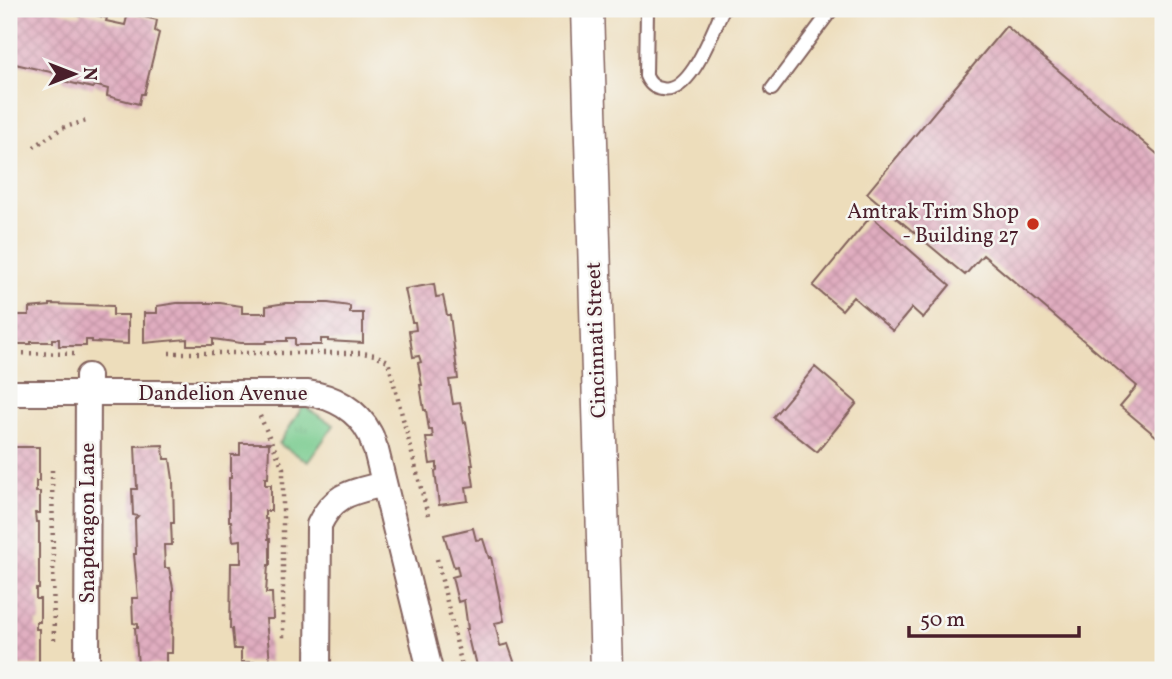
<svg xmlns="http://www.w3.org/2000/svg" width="1172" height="679" viewBox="0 0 1172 679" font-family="Vollkorn,serif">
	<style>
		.park { fill: url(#park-tufts); stroke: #61755c; stroke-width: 2 }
		.building { fill: url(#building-cross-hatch) }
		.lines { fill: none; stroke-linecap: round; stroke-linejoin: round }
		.service-casing { stroke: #83625d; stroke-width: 16 }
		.minor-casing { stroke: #83625d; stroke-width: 28 }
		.tertiary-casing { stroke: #83625d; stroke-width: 35 }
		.path { stroke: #83625d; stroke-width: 4.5; stroke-dasharray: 2 5; stroke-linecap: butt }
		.service { stroke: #fff; stroke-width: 12 }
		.minor { stroke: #fff; stroke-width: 24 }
		.tertiary { stroke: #fff; stroke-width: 32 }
		.poi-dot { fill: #c8321e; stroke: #f6f6f2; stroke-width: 2.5 }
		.labels { text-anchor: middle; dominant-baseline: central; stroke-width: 5; stroke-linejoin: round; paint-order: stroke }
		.poi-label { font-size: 21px; fill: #4a1f2b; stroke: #f6f6f2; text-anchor: end }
		.street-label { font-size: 21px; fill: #4a1f2b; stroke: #f6f6f2 }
	</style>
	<defs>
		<pattern id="park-tufts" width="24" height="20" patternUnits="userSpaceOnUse" patternTransform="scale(1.75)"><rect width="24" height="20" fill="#78cb8e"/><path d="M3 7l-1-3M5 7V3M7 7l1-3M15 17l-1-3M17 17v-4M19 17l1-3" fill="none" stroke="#69ae7b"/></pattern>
		<pattern id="building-cross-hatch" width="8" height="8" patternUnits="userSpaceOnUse" patternTransform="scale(1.75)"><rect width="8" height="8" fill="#e0adc0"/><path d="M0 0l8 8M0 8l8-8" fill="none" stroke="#c294a5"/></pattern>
	</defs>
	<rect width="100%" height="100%" fill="#f6f6f2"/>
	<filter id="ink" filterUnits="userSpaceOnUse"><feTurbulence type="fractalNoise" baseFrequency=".0143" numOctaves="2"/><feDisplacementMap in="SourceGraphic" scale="14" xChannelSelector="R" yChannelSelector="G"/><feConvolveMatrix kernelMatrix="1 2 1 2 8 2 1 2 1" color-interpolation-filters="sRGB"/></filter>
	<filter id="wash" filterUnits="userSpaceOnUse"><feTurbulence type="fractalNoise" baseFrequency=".00686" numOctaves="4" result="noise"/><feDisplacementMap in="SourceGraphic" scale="28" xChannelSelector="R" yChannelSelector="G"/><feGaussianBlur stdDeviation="1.57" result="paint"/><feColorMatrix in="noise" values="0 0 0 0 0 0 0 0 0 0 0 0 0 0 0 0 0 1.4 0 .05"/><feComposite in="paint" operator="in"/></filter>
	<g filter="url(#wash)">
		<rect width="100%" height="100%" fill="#edddbb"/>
		<path class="park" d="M303,406L334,425L308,462L279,444Z"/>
		<g id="blocks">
			<path class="building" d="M9,9H50L80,16L81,11L107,18L106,21L125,25L128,13L157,20L155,31L159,33L144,94H141L139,104L107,96L108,89L94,85L93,88L63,81L64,75L15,64L9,87Z
				M1006,26L1163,159V442L1120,406L1137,386L983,255L965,275L867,193Z
				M871,216L950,285L923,318L912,308L893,331L853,297L842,310L813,286Z
				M434,284L436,297L443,296L447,315H450L458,379L449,380L453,404L460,403L464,423L466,422L473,465H471L474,486L466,487L468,501L439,505L435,471L437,470V463L430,464L426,438H433L432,430H429L426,410H424L420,385H422L418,363L421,362L419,356L413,357L409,331L416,330L415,322H412L405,289Z
				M177,303H220L242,306V313H266V306L286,303H328L350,306V313H363V343L328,341V339H321V345H295V338H287V341H267L266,343H241L213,339V345H187V339L144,343V313H157V306Z
				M50,304L113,306V315H128V344L92,342V340H86V346H59V339H52V342H31V344H9V315H29V308L50,306Z
				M815,367L857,403L817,452L773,417Z
				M240,443H269L268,478H265V485H271V511H265V519H267L268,539H270V565H268L266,593H272L273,619H266L270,662H241V649H234L232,629H230L231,563H241V540L233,541L231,521H229V478H231V455H240Z
				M163,445L164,459H170L173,479L174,523H171L172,545H164L165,568H169L173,588L172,653H166V664L138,665L135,628H138V624L133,623L132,598H138L134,554H136L135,519L138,516L133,515L132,489H137L135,446Z
				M11,447H39V481H36V492H40V513H35L36,522H39V589H36V599H40V622H36V629H39V666H13V654H9V568H12V545H9V459H12Z
				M473,528L476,540L483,539L489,558L491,557L504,621L495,623L500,646L508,644L517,670H478L474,653L472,654L466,629H468L464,600L458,602L452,577L459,575L457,566L454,567L444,535Z"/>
		</g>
	</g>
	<g filter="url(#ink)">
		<use href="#blocks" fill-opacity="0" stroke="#83625d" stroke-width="2"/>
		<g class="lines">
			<defs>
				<path id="service" d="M647,9L646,76C649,83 654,88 662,89C691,96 713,29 723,9
					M772,89L832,9"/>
				<path id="minor" d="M9,393H307C333,396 358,410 370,434C373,439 373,445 376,450L430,670
					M87,670L88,376
					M318,670L319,525C334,493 353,492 384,484"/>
				<path id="tertiary" d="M587,9L607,670"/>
			</defs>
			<use href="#service" class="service-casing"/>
			<use href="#minor" class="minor-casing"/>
			<use href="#tertiary" class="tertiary-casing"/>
			<path class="path" d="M34,147L62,128L86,121
				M9,353L78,354
				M169,353H361L375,355L388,361L428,515
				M260,416L283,468V641
				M52,470L54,644
				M437,559L463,670
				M9,670L65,669"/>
			<use href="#service" class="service"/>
			<use href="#minor" class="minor"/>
			<use href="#tertiary" class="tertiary"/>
		</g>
	</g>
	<circle class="poi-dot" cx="1033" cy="224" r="7"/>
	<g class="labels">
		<g class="poi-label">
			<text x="1019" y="212">Amtrak Trim Shop<tspan x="1019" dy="24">- Building 27</tspan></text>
		</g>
		<g class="street-label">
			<text transform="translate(597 340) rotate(-92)">Cincinnati Street</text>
			<text x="223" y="394">Dandelion Avenue</text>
			<text transform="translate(88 523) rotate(-90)">Snapdragon Lane</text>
		</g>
	</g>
	<rect width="1172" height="679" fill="none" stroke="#f6f6f2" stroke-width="35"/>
	<g transform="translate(74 74) rotate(90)" stroke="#f6f6f2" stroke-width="5" paint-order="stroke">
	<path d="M0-5L12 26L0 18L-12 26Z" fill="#4a1f2b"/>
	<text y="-10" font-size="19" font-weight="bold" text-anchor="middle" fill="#4a1f2b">N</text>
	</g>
	<path d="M909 626v10h170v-10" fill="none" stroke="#4a1f2b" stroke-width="3.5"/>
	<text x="920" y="626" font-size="21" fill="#4a1f2b" stroke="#f6f6f2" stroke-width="5" paint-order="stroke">50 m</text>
</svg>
